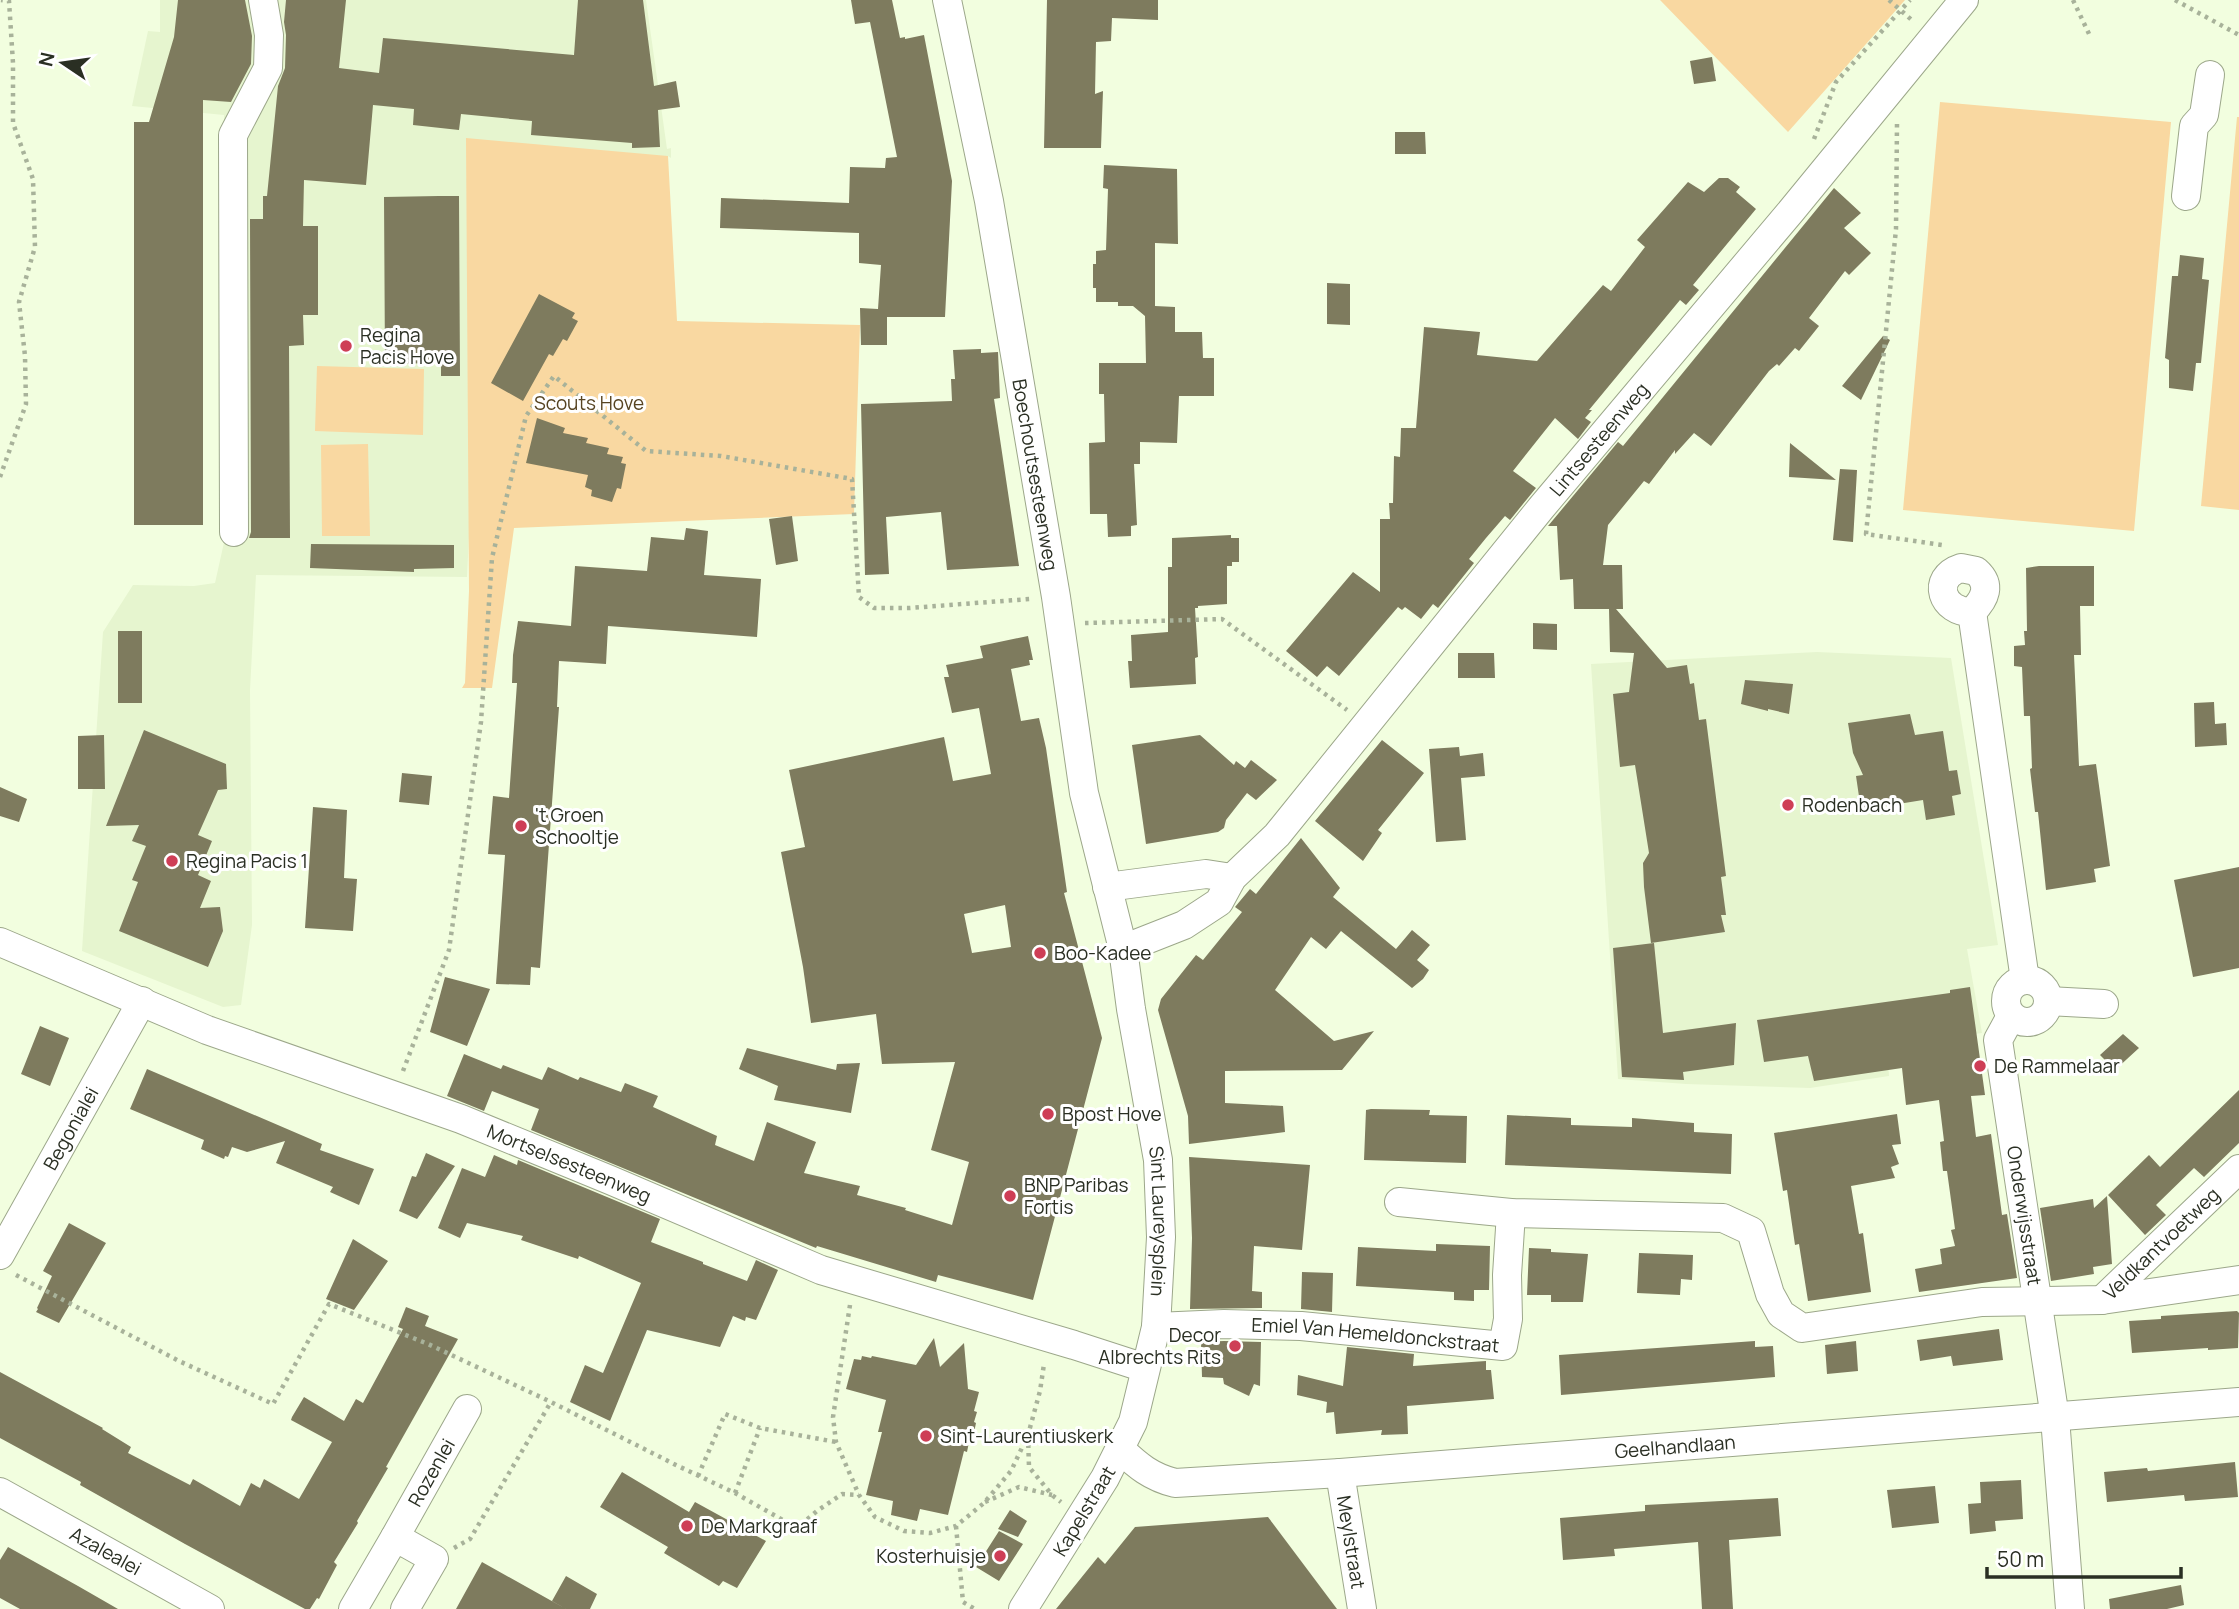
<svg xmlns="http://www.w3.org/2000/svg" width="2239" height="1609" viewBox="0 0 2239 1609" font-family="Manrope,sans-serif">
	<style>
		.built { fill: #e6f5cf }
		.green { fill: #f9d8a1 }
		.building { fill: #7e7b5e; fill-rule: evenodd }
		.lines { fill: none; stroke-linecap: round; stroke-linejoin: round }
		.minor-casing { stroke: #9ca78a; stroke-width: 30 }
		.path { stroke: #a8b29a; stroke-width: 4.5; stroke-dasharray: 3.5 5; stroke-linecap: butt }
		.minor { stroke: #fff; stroke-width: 28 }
		.poi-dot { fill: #ce3e56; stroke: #fff; stroke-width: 2.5 }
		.labels { text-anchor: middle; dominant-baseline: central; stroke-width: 6; stroke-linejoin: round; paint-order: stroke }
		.poi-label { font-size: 19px; fill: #2a2f23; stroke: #fff; text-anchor: start }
		.park-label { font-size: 19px; fill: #574422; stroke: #fff }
		.street-label { font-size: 19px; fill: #2a2f23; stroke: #fff }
	</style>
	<rect width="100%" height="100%" fill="#f2fedf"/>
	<path class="built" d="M160,0H646L667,149L671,148V158L668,156L469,535L467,577L256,575L250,690L252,925L241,1005L223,1007L82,951L103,632L133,585L194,586L215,583L225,538L224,115L132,106L148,31L160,32Z
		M1817,652L1951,658L1998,945L1967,949L1982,1033L1887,1045L1889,1076L1810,1088L1686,1084L1618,1079L1591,664Z"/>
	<path class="green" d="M1660,0H1905L1788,132Z
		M1940,102L2171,122L2134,531L1903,510Z
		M2237,117H2239V510L2201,506Z
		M466,138L668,156L677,321L860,325L854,514L514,528L492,688H462L465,683L469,591Z
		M317,366L424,369L423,435L315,431Z
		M368,444L370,536H322L321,445Z"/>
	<path class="building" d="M178,0H245L252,36L251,64L231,102L203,100V525H134V122H149L174,37Z
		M286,0H346L339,68L379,73L383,38L574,55L578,0H643L654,86L676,81L680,107L658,110L660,147L632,148V143L531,135L532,121L461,114L459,130L413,125L414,109L373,105L366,185L304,180L303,226H318V315H303L304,345L289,346L290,538H249L251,532L250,219H263V196H267L278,86L285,68L286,35L284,22Z
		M851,0H892L900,38L905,37V39L924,35L952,181L945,317H887V345H861L860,308L878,309L881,265L859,263V233L720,228L721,198L849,203L850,167L885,168L886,158L897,157L870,22L855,24Z
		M1047,0H1158V20L1112,18L1111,41L1096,42L1095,94L1103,91L1101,148H1044Z
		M1712,57L1716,81L1694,84L1690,61Z
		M1395,132H1425L1426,154H1395Z
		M1104,165L1177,169L1178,244L1155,243V306L1175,307V332H1202L1203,358H1214V396H1179L1177,443L1140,442V464H1134L1137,525L1131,526V536L1108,537L1107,514H1090L1089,443L1105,442L1104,394H1099V363H1146L1145,316L1133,306H1118V302H1096V288H1093V264H1096V251L1106,250L1108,189L1103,188Z
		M1719,178H1728L1740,187L1736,192L1756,209L1693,285L1699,290L1686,305L1680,300L1589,410H1592L1585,418L1591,422L1578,439L1555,418L1513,471L1536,488L1510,520L1505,516L1486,538L1469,559L1474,563L1438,608L1433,604L1421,619L1405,607L1402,610L1398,607L1339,676L1327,666L1317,677L1286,651L1353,572L1380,592V519H1390L1389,503H1393L1394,456L1400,457L1401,428H1416L1424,327L1480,332L1477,355L1537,361L1603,285L1611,291L1645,247L1637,240L1688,182L1704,192Z
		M1834,188L1861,213L1844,228L1871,253L1849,275L1845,271L1809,318L1819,326L1799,351L1795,348L1779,366L1777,364L1769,371L1711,446L1694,433L1675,454V450L1649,484L1644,481L1608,525L1603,565H1622L1623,609H1616L1667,668L1687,665L1690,684L1694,683L1699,720L1706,719L1726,876L1721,877L1726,915H1721L1725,932L1651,943L1644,887L1643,863L1649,853L1635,765L1620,767L1613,694L1629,692L1634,653L1610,652L1609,609H1574L1573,579L1560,580L1557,526H1548L1618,442L1623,446Z
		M439,196H459L460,376H441V363L385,364L384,197Z
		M2180,255L2204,258L2202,279L2209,280L2201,363H2196L2193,391L2169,388V360L2165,358L2172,276H2178Z
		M1327,283L1350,284V325L1327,324Z
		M539,294L575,313L572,318L578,321L567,341L563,339L553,356L549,354L523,401L491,383Z
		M1883,336L1890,340L1861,400L1842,386Z
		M981,349V353L998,352L1000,398L994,399L1019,566L947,570L941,512L886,517L889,574L865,575L861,404L952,401L951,379H955L953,350Z
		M537,418L565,428L563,433L588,438L586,443L609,448L607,454L623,457L621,463L626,464L621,489L617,488L612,502L591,496L592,490L585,487L588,475L526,463Z
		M1790,443L1836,480L1789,477Z
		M1840,469L1857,470L1853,542L1833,540Z
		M792,516L798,561L776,565L769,519Z
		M686,528L708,531L704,575L761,579L757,637L608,626L606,664L559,661L557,707H559L540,968L531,967L530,985L496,984L505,855L488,854L493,796L509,798L517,683H512L513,655L518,621L571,626L575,566L647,571L651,537L684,540Z
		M1231,535V538H1239V562H1232V566H1227V604L1198,606V608H1195L1198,657L1195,658L1196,684L1130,688L1128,661H1132L1131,635L1168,632V567H1172V538Z
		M311,544L454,545V568L414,569V572L310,568Z
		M2039,566H2094V606H2080L2081,655H2074L2079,766L2096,764L2110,866L2094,869L2096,882L2046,890L2038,812H2035L2030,769L2032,768L2030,716H2024L2022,667L2014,666V646L2025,645L2024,631H2027L2026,568Z
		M1533,623L1557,624V650L1533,649Z
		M118,631H142V703H118Z
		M1028,636L1033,660H1029L1030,665L1011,669L1021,721L1039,718L1046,748L1067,892L1064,893L1102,1038L1033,1300L938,1275L936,1282L817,1246L816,1248L531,1130L539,1109L492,1091L484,1111L447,1096L464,1054L501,1069L503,1065L542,1080L548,1067L578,1080L580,1077L621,1092L625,1083L658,1096L653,1107L717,1136L715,1145L754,1161L767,1122L816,1142L804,1173L860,1186L857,1195L906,1208L905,1210L952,1225L969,1162L931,1150L955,1062L882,1064L876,1014L811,1023L803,967L781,852L805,847L789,770L944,737L953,781L991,774L979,708L952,713L944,677H949L946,665L983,658L980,646ZM1005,905L1011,947L972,953L964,914Z
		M1458,653H1494L1495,678H1458Z
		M1745,680L1793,684L1789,714L1768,709V711L1741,704Z
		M2214,702L2215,724L2226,723L2227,745L2195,747L2194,703Z
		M1910,714L1915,735L1943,731L1949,771L1957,770L1961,794L1952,796L1955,815L1926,820L1923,800L1861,810L1856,776L1863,775L1853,753L1848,723Z
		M144,730L226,764L227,789L218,790L198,835L212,841L198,875L211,881L200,908L220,907L223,931L208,967L119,931L138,882L132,880L146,846L132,841L139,825L106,826Z
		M104,735L105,789H78V736Z
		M1200,735L1234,765L1236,761L1245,768L1251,760L1277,780L1256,800L1247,793L1226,820L1224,828L1218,832L1146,844L1132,745Z
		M1382,740L1424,773L1378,830L1382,833L1363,861L1315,821Z
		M1459,747L1460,756L1483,753L1485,776L1461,778L1466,840L1436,842L1429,749Z
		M402,773L432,776L429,805L399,802Z
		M0,787L27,799L19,822L0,816Z
		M313,807L347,810L344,878L357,879L353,931L305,928Z
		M1301,838L1340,888L1333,897L1396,949L1412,930L1430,945L1417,960L1429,970L1423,979L1412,988L1341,931L1326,949L1311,937L1275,990L1334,1041L1374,1031L1342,1070L1225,1071V1103L1283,1106L1285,1132L1189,1144L1188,1116L1158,1010L1161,999L1196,955L1203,960L1242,912L1235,907L1250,889L1256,894Z
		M2239,867V968L2193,977L2174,880Z
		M1654,943L1663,1033L1736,1023L1734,1065L1683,1072L1684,1080L1622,1077L1613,948Z
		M445,977L490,989L467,1046L430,1032Z
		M1970,987L1985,1095L1971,1096L1976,1137L1991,1134L2002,1215L2007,1214L2017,1278L1919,1292L1915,1269L1942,1264L1940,1249L1955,1246L1951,1230L1955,1229L1947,1171H1943L1940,1142L1944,1141L1939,1100L1906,1105L1902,1068L1814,1081L1808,1056L1764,1062L1757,1020L1950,993V990Z
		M40,1026L69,1038L50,1086L21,1074Z
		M2123,1034L2139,1048L2115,1070L2100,1055Z
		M747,1048L836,1070L837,1064L860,1063L851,1113L774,1100L778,1086L739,1069Z
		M147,1069L322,1144L320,1150L374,1169L359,1205L330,1192L333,1187L276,1163L285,1141L247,1152L232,1147L228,1157L225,1156L224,1159L201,1149L204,1140L130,1109Z
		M2239,1090V1143L2204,1177L2194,1168L2156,1205L2166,1215L2145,1235L2108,1195L2149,1155L2160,1167Z
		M1371,1109L1430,1110L1429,1115L1467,1116L1466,1163L1364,1160L1366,1110Z
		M1897,1114L1901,1144L1892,1145L1899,1164L1891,1167L1895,1178L1851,1186L1859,1234L1863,1233L1871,1292L1808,1301L1799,1244L1795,1245L1787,1190L1783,1191L1774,1133Z
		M1507,1115L1571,1118V1125L1632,1127V1118L1694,1123V1132L1732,1134L1731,1174L1505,1165Z
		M426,1153L455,1166L417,1219L399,1211L412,1176L416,1177Z
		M494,1155L517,1165L518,1160L660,1219L651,1242L703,1262V1264L747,1281L756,1260L778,1270L756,1320L746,1317L745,1321L733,1316L720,1347L647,1330L610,1421L570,1402L585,1365L603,1373L641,1283L579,1256L578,1259L521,1240L523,1236L467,1223L460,1238L438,1228L462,1168L485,1177Z
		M1189,1157L1310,1165L1302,1250L1254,1246L1252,1291L1262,1292V1308L1190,1309L1192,1238Z
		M2107,1196L2112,1264L2093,1267L2094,1274L2051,1281L2040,1208L2093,1199L2094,1208Z
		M69,1223L106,1243L59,1323L36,1312L38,1309L37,1308L52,1276L43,1271Z
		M353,1239L388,1261L354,1310L326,1299Z
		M1436,1244L1490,1246L1489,1290H1474V1301L1454,1300V1292L1356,1286L1358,1247L1436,1251Z
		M1529,1248L1551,1249V1252L1588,1254L1583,1302H1551V1295H1527Z
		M1639,1253L1693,1255L1692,1280L1681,1279L1680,1295L1637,1293Z
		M1302,1272L1333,1273L1332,1312L1301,1309Z
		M406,1307L429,1316L425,1326L458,1339L386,1467L388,1468L357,1521L358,1523L334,1562L337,1565L319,1599L317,1598L310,1609H305L185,1544L80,1485L81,1482L0,1438V1372L103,1428L102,1429L131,1447L128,1453L190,1485L193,1479L240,1506L251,1483L260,1488L264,1479L299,1499L332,1442L291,1420L292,1417L304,1397L344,1421L356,1399L363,1403L403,1329L398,1327Z
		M2237,1311L2239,1313L2238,1348L2208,1350V1348L2132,1353L2129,1321L2161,1319V1316Z
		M1999,1329L2003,1360L1953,1366L1951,1356L1920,1361L1917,1340Z
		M934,1338L940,1367L964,1343L968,1389L979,1392L974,1411L977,1412L974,1422L976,1423L972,1442H969L967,1452L964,1451L948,1515L920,1509L917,1521L891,1515L893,1501L866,1495L882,1432H878L886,1400L846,1389L854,1359L861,1360L862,1356L871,1358L872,1356L916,1365Z
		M1224,1341L1261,1342L1260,1386L1254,1384L1249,1396L1224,1384L1223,1378L1202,1377L1201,1342Z
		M1755,1341V1347L1773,1346L1775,1377L1561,1395L1559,1355Z
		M1856,1341L1858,1371L1827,1374L1825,1345Z
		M1347,1347L1414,1354L1413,1366L1486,1361V1370H1491L1494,1399L1407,1406L1408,1434L1381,1435L1382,1430L1336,1434L1334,1412L1326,1413L1327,1402L1297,1395L1298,1375L1343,1386Z
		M2235,1462L2238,1497L2185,1501L2184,1495L2107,1502L2104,1472L2147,1468L2148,1471Z
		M622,1472L689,1512L695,1502L766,1541L737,1588L723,1581L719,1586L664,1553L668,1547L600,1507Z
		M2021,1480L2023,1519L1995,1521L1996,1531L1970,1534L1968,1504L1981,1503L1980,1482Z
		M1935,1486L1939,1523L1892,1528L1887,1490Z
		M1778,1498L1781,1536L1729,1540L1733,1609H1702L1698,1542L1614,1549L1615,1556L1563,1560L1560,1518L1645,1511V1505Z
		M1010,1510L1027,1521L1018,1537L998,1529Z
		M1268,1517L1337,1609H1056L1098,1557L1105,1564L1135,1527Z
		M999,1531L1023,1544L999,1581L976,1567Z
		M8,1547L78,1586L118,1609H20L0,1598V1560Z
		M482,1562L566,1609H456Z
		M566,1576L597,1594L590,1609H566L552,1601Z
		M2181,1585L2184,1605L2167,1609H2110L2109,1599Z"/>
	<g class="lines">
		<defs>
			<g id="minor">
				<path id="s1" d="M947,0L989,201L1056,597L1084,793L1123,949L1131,1009L1158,1160L1161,1237L1156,1327L1133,1422L1105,1478L1023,1609"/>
				<path d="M2186,196L2194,126L2204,115L2210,75"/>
				<path d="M234,532L233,135L268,68L269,35L263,0"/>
				<path d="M1961,568L1976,571C1992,585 1985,599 1972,612C1942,613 1930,578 1961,568Z"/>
				<path d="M1972,612L2025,980"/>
				<path d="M1107,887L1206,874L1232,878"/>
				<path id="s2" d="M0,942L207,1030L461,1119L610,1180L821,1270L1074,1345L1145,1368"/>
				<path id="s3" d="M1123,949L1184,925L1219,902L1232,878L1277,835L1541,508L1792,210L1964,0"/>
				<circle cx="2027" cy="1001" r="21"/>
				<path d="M2048,1001L2104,1004"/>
				<path id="s4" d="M2011,1016L1998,1040L2055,1418L2070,1609"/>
				<path d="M1399,1202L1511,1213L1723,1218L1751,1231L1770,1294L1781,1314L1802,1328L1982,1302L2102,1300L2239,1280"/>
				<path id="s5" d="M0,1255L142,1001"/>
				<path id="s6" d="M2102,1300L2239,1169"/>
				<path id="s7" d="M1156,1327L1224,1324L1301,1326L1503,1346L1508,1319L1507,1275L1511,1213"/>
				<path id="s8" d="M1120,1449C1138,1466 1151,1477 1175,1483L1340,1473L2239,1402"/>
				<path id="s9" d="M1340,1473L1362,1609"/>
				<path id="s10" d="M0,1492L210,1609"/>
				<path id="s11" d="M395,1537L467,1409"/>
				<path d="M353,1609L395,1537L434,1559L405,1609"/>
			</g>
		</defs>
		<use href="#minor" class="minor-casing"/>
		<path class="path" d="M1889,0L1914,22
			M2073,0L2090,36
			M2175,0L2239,35
			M1897,124L1896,229L1866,534L1942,545L1944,548
			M1814,139L1836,82L1910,0
			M0,477L26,404L25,356L19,302L35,247L33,179L13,123V63L9,1L1,0
			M1085,623L1222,619L1347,710
			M403,1071L449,950L481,722L492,558L526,416L554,376L646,451L721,456L852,479L859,597L874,608H909L1030,599
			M16,1275L179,1361L273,1404L329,1304L428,1344L551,1402L676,1465L735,1493L797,1528L817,1511L842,1494L859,1495
			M850,1305L833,1417L836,1442L859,1495L875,1517L904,1531L930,1533L956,1526L984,1503L1011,1471L1028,1435L1040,1391L1044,1364
			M1028,1436L1029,1467L1052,1495L1061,1502
			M698,1476L725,1414L760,1428L836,1442
			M735,1493L760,1428
			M985,1502L1019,1487L1052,1495
			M956,1526L963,1602L975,1609
			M454,1548L470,1539L551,1402"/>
		<use href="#minor" class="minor"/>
	</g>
	<g class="poi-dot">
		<circle cx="346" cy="346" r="7"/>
		<circle cx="1788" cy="805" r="7"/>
		<circle cx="521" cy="826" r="7"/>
		<circle cx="172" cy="861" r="7"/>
		<circle cx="1040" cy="953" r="7"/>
		<circle cx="1980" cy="1066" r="7"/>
		<circle cx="1048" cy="1114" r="7"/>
		<circle cx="1010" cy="1196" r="7"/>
		<circle cx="1235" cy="1346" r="7"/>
		<circle cx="926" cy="1436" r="7"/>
		<circle cx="687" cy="1526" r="7"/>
		<circle cx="1000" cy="1556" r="7"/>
	</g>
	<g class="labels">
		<g class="poi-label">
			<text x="360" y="335">Regina<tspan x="360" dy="22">Pacis Hove</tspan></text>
			<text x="1802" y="805">Rodenbach</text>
			<text x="535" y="815">'t Groen<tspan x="535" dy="22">Schooltje</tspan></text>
			<text x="186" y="861">Regina Pacis 1</text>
			<text x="1054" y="953">Boo-Kadee</text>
			<text x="1994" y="1066">De Rammelaar</text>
			<text x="1062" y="1114">Bpost Hove</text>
			<text x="1024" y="1185">BNP Paribas<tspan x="1024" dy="22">Fortis</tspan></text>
			<text x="1221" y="1335" text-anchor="end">Decor<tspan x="1221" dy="22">Albrechts Rits</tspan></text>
			<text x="940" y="1436">Sint-Laurentiuskerk</text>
			<text x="701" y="1526">De Markgraaf</text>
			<text x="986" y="1556" text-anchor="end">Kosterhuisje</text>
		</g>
		<g class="park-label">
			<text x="589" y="403">Scouts Hove</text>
		</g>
		<g class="street-label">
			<text stroke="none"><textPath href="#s3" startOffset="707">Lintsesteenweg</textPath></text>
			<text stroke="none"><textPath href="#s1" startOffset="483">Boechoutsesteenweg</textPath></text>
			<text stroke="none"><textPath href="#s5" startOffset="145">Begonialei</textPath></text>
			<text stroke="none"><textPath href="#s2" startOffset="611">Mortselsesteenweg</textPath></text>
			<text stroke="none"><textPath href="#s4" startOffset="205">Onderwijsstraat</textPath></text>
			<text stroke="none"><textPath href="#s1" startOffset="1241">Sint Laureysplein</textPath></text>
			<text stroke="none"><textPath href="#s6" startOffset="82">Veldkantvoetweg</textPath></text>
			<text stroke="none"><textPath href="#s7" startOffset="220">Emiel Van Hemeldonckstraat</textPath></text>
			<text stroke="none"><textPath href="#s8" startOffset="567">Geelhandlaan</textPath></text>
			<text stroke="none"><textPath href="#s11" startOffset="74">Rozenlei</textPath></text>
			<text transform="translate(1084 1511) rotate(-59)">Kapelstraat</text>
			<text stroke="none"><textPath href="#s9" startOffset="70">Meylstraat</textPath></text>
			<text stroke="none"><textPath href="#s10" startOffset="121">Azalealei</textPath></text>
		</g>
	</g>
	<g transform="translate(63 63) rotate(283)" stroke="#ffffff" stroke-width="5" paint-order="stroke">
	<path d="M0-5L12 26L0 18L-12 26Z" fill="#2a2f23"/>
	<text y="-10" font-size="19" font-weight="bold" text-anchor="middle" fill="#2a2f23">N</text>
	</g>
	<path d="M1987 1567v10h194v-10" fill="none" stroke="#2a2f23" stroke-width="3.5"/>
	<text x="1997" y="1567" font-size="21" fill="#2a2f23" stroke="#ffffff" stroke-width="5" paint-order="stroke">50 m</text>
</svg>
